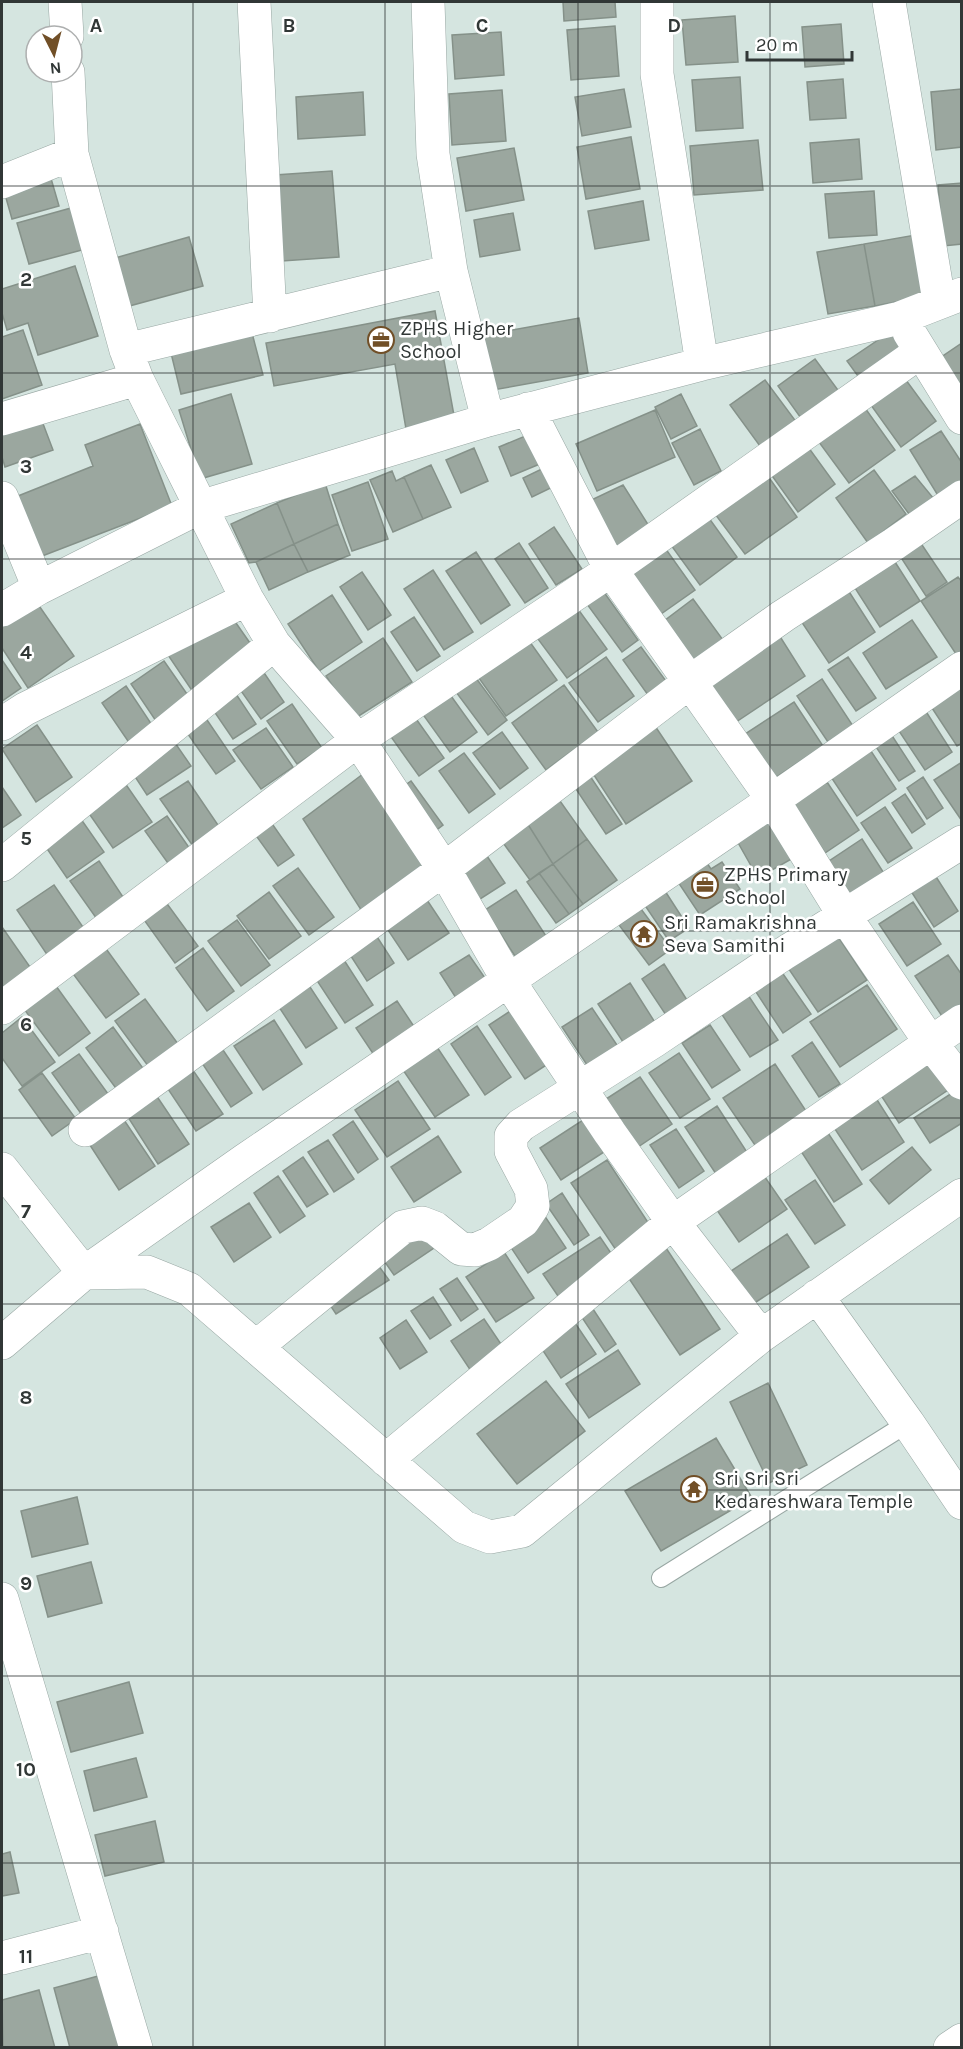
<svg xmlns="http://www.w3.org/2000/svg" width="963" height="2049" viewBox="0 0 963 2049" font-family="Karla,sans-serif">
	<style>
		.building { fill: #9ba79f; stroke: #859189; stroke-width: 1.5 }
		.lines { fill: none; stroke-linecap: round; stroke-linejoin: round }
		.lane-casing { stroke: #98a7a3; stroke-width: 20 }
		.street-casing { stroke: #98a7a3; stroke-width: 34 }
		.lane { stroke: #fff; stroke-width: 18 }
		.street { stroke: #fff; stroke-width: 33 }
		.grid { fill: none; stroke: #313736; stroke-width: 1.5; stroke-opacity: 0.55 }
		.labels { text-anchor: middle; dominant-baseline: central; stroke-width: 5; stroke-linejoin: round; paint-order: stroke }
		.poi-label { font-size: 20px; fill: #313736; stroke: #fff; text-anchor: start }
		.grid-label { font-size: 20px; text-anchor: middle; font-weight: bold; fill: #313736; stroke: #fff; stroke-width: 5; stroke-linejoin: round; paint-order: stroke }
	</style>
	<rect width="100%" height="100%" fill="#d5e5e0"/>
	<path class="building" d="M563,2H615L616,17L564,21Z
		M735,16L738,62L686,65L682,20Z
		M841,24L844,64L805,67L802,27Z
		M615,26L619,76L571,80L567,30Z
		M501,32L504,75L455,79L452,35Z
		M740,77L743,128L696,131L692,80Z
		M843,79L846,118L810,120L807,82Z
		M624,89L631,127L582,136L575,97Z
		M961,89L962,147L936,150L931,92Z
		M502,90L506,141L452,145L449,94Z
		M363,92L365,135L298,139L296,97Z
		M631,137L640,189L586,199L577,147Z
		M859,139L862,179L813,183L810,143Z
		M758,140L763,190L694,195L690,146Z
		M514,148L524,200L466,211L457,158Z
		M332,171L339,257L282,261L275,175Z
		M50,175L59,206L12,219L4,191Z
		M962,183V244L943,246L938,185Z
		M874,191L877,235L829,238L825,194Z
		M643,201L649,240L595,249L588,211Z
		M71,208L82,250L29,264L17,223Z
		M513,213L520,250L480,257L474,220Z
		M921,234L932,295L875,306L864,244Z
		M189,237L203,286L122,308L108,260Z
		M864,244L875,306L828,314L817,252Z
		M75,266L98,336L38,355L28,323L7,330L2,313V289Z
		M435,311L455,421L406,429L395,364L274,386L266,343Z
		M579,318L588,373L493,390L484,335Z
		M23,330L42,385L2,399V337Z
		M890,332L905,354L863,383L847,361Z
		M252,333L263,375L181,394L171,353Z
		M962,343V406L931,364Z
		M815,359L846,401L808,428L778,386Z
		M903,376L936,421L901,447L868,401Z
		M765,380L803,431L768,457L730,405Z
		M231,394L252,464L200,479L179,410Z
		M681,394L697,426L671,439L655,407Z
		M860,401L895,450L849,483L813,434Z
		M655,410L675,457L597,491L576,444Z
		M42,421L53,450L5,467L2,457V435Z
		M140,424L172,506L37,558L13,498L93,466L85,445Z
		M700,429L721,471L694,485L672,443Z
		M941,431L962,463V490L942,502L910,450Z
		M535,432L547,461L511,476L499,447Z
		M803,440L835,484L798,512L765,466Z
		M474,448L488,481L461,493L446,460Z
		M431,465L451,507L423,519L404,477Z
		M550,465L559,484L532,497L523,478Z
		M874,470L906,514L868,543L836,498Z
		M392,471L396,481L404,477L423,519L393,532L370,480Z
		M765,472L797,517L745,554L712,510Z
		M915,476L939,505L915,522L892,491Z
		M368,482L388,539L352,551L332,495Z
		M325,483L338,524L294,544L277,503Z
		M623,485L649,526L618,548L585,503Z
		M277,503L294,544L256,562L249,563L231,524Z
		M706,514L737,557L700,585L668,541Z
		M338,524L350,555L308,572L294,544Z
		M554,527L582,569L556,585L529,544Z
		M920,542L947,582L926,596L900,556Z
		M519,543L548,588L525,603L495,559Z
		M294,544L308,572L269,590L256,562Z
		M665,548L695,590L661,614L631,573Z
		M476,552L510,605L481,624L446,571Z
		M895,562L920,601L880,627L855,588Z
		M433,570L473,632L444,650L404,589Z
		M362,572L391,615L368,630L340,587Z
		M958,577L962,582V650L956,654L921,601Z
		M846,587L875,632L829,663L799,618Z
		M601,588L638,640L622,652L584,600Z
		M332,595L362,642L319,671L288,624Z
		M693,599L723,640L693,661L664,621Z
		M35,600L74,656L28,688L2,648V624Z
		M575,605L607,649L567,678L535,635Z
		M229,613L257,653L195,695L168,655Z
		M414,617L440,656L417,671L391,632Z
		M912,620L937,657L886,689L863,653Z
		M779,635L805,676L733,724L705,683Z
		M383,638L412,682L354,719L326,676Z
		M527,638L557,680L506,716L476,674Z
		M641,647L666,681L648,695L623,660Z
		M606,657L634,696L598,722L569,683Z
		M848,657L876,698L856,711L828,670Z
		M2,660L21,688L2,701Z
		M164,661L194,704L160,727L131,684Z
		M258,664L284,702L261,719L234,681Z
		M476,678L507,720L488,735L456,692Z
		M822,679L853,726L828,742L797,696Z
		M230,685L256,724L233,739L207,701Z
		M564,685L598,732L546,770L512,723Z
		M126,686L154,728L130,744L102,703Z
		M962,687V743L957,746L930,705Z
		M446,689L477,732L450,752L419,709Z
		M794,702L823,746L772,780L742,736Z
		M292,704L322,748L297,764L267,721Z
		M925,710L952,752L925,770L897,728Z
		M414,716L444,758L419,776L389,734Z
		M205,717L235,761L216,774L185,730Z
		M653,723L692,781L626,824L588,766Z
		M37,725L72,777L36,802L2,749Z
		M266,728L293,767L261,789L233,750Z
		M887,728L915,771L899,781L870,738Z
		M502,732L528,768L500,789L473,753Z
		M173,740L191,766L147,795L130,769Z
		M867,745L896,789L857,816L827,771Z
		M464,753L495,794L469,813L439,771Z
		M962,762V821L934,780Z
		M371,768L434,865L365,916L303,819Z
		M586,770L622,824L606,834L570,780Z
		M120,776L152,822L113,848L81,802Z
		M923,777L943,808L927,819L907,788Z
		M188,781L220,828L193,846L160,799Z
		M411,781L443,825L426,838L394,793Z
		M827,782L859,830L825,853L793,804Z
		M2,787L21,815L2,828Z
		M555,794L587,839L553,864L522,815Z
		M905,794L925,824L912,833L892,803Z
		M885,807L912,848L888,863L861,823Z
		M769,811L795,857L758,878L732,832Z
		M76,812L104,852L67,878L39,837Z
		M522,815L553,864L530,880L496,833Z
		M167,816L197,859L175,873L145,831Z
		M268,818L294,855L278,866L252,830Z
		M587,839L617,880L583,904L553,864Z
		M862,839L887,878L851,901L826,863Z
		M481,847L505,883L477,901L453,865Z
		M705,860L711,869L722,862L740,889L700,915L676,879Z
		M99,861L127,903L99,922L70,881Z
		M553,864L583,904L569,914L539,873Z
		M298,868L334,917L309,935L273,886Z
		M931,869L958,911L934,927L907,885Z
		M539,873L569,914L556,923L527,882Z
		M54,885L85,930L48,956L17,910Z
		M516,890L546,936L515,956L485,910Z
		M665,891L689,928L669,941L644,904Z
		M269,892L301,936L269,959L237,916Z
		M423,894L449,933L408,960L382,921Z
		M165,901L198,946L175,963L142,917Z
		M913,902L941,944L907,966L879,924Z
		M641,909L671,949L649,965L619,925Z
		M237,920L270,965L241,986L208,941Z
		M831,926L867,980L818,1012L782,959Z
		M2,927L37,977L2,1001Z
		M372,929L394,963L367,981L345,947Z
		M104,946L139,994L106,1018L71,971Z
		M203,948L234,991L207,1011L176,968Z
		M469,955L485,978L456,998L440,973Z
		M948,955L962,975V1012L946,1022L915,976Z
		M342,957L373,1005L345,1023L314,976Z
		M664,964L694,1011L672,1024L642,979Z
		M781,971L811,1014L783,1033L754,989Z
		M630,983L656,1024L625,1045L598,1004Z
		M308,984L337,1028L306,1048L277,1004Z
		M867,985L897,1029L840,1067L810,1022Z
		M56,986L90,1033L59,1056L24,1009Z
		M746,992L778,1040L750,1057L719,1010Z
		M145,999L184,1052L154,1074L115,1021Z
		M397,1001L419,1034L378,1061L356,1028Z
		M518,1006L554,1060L525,1079L489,1025Z
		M592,1008L621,1051L591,1071L562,1027Z
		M22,1017L55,1062L22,1086L2,1058V1033Z
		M274,1020L302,1064L263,1090L234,1046Z
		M710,1025L740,1070L712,1088L682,1043Z
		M477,1026L511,1077L485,1095L451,1044Z
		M113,1027L145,1071L118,1091L86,1048Z
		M812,1042L840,1084L819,1097L792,1056Z
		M437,1047L469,1095L435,1117L403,1070Z
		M925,1049L951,1088L899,1123L873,1083Z
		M223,1050L252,1093L231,1107L202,1063Z
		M679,1053L710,1099L680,1118L649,1073Z
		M79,1054L114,1102L87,1122L52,1073Z
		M188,1063L223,1114L196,1131L162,1080Z
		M775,1064L810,1117L759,1151L723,1098Z
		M42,1073L76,1119L52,1136L19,1090Z
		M640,1077L672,1124L638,1147L606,1099Z
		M398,1081L430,1129L387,1157L355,1110Z
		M955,1091L962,1100V1123L930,1143L914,1118Z
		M872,1092L904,1142L862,1170L829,1120Z
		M156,1095L189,1144L158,1164L126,1114Z
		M717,1106L752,1160L720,1180L685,1127Z
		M122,1117L155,1166L119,1190L86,1139Z
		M583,1120L604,1152L561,1180L540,1148Z
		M353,1121L378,1159L358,1173L333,1135Z
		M822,1124L862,1184L834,1202L795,1142Z
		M676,1129L704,1171L679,1188L650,1145Z
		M438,1136L461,1172L414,1202L391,1167Z
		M328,1140L354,1179L334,1192L308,1152Z
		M912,1147L931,1170L889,1204L870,1180Z
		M303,1157L328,1194L307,1207L283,1171Z
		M607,1160L651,1227L616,1250L571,1183Z
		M760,1170L787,1209L739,1242L712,1203Z
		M278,1176L305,1216L280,1233L254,1193Z
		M815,1180L845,1225L815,1244L785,1200Z
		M562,1193L589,1235L574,1245L546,1204Z
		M249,1203L271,1237L234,1262L211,1227Z
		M544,1215L566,1248L528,1273L506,1240Z
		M423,1231L434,1248L394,1275L382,1258Z
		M787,1234L809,1267L750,1306L728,1273Z
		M600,1237L617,1262L560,1299L543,1274Z
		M666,1248L720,1329L680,1355L626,1274Z
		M504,1252L534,1298L496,1322L466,1277Z
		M378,1265L389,1280L336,1314L326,1299Z
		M457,1278L478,1309L461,1321L440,1289Z
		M433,1297L451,1325L430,1339L411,1311Z
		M591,1306L616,1344L605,1352L579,1313Z
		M571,1317L596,1354L561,1378L536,1340Z
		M484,1319L507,1353L473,1374L451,1341Z
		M406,1320L427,1352L400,1369L380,1338Z
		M618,1350L640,1384L589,1418L566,1384Z
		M546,1381L585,1431L517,1484L477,1434Z
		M768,1383L807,1465L769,1483L730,1402Z
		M716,1438L752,1498L661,1551L625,1491Z
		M77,1497L88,1544L32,1557L21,1511Z
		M91,1562L102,1603L48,1617L37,1576Z
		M129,1682L143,1733L71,1752L57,1702Z
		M136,1758L147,1797L94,1811L84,1771Z
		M155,1821L164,1862L105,1876L95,1835Z
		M10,1852L19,1893L2,1896V1854Z
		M102,1975L122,2048H70L54,1988Z
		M39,1990L55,2048H3L2,2000Z"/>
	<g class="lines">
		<defs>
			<path id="lane" d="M661,1578L908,1423"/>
			<path id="street" d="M65,2L67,36
				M254,2L270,316
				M428,2L433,154L451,271L488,420
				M657,2V74L702,364
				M889,2L939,301
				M68,72L72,154L126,350L137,379L247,599L274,644L358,740L444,869L508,980L610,1133L673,1222L761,1336
				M2,182L72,154
				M909,332L962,418
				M126,350L451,271
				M528,409L611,570L773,800L844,915L930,1042L962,1083
				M2,419L137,379
				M2,498L39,588
				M2,610L39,588L200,507L488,420L702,364L900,318L962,294
				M2,724L25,709L247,599
				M2,865L274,644
				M2,1008L358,740L611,570L920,352
				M85,1130L444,869L691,681L783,616L894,544L962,497
				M2,1169L84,1273L147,1272L189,1289L464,1527L490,1537L522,1531L761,1336L962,1195
				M817,1296L908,1423L962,1503
				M2,1343L84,1273L245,1160L773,800L962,668
				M256,1347L403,1227L422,1223L435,1228L461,1249L475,1250L489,1244L523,1221L533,1206L531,1189L511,1151V1136L521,1125L654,1041L783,954L962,842
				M386,1460L673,1222L962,1021
				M2,1599L136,2048
				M2,1958L102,1932
				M950,2048L962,2040"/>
		</defs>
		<use href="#lane" class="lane-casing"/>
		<use href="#street" class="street-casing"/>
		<use href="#lane" class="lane"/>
		<use href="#street" class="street"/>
	</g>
	<path class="grid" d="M193,2V2048M385,2V2048M578,2V2048M770,2V2048M2,186H962M2,373H962M2,559H962M2,745H962M2,931H962M2,1118H962M2,1304H962M2,1490H962M2,1676H962M2,1863H962"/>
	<defs>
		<symbol id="office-ring" viewBox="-11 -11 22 22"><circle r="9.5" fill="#fff" stroke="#714f27" stroke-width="1.5"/><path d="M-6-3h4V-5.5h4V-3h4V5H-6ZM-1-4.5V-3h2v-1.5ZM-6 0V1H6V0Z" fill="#714f27"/></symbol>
		<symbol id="temple-ring" viewBox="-11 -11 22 22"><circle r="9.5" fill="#fff" stroke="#714f27" stroke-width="1.5"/><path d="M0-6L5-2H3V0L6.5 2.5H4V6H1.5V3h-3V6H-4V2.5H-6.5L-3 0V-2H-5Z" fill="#714f27"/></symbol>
	</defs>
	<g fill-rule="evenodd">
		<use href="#office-ring" x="366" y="325" width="30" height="30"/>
		<use href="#office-ring" x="690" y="870" width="30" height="30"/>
		<use href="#temple-ring" x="629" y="919" width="30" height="30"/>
		<use href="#temple-ring" x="679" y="1474" width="30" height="30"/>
	</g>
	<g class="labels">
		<g class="poi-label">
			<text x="400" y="328">ZPHS Higher<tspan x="400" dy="23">School</tspan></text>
			<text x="724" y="874">ZPHS Primary<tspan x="724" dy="23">School</tspan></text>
			<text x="664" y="922">Sri Ramakrishna<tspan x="664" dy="23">Seva Samithi</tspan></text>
			<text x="714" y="1478">Sri Sri Sri<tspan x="714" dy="23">Kedareshwara Temple</tspan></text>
		</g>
	</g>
	<g class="grid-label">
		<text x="96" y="32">A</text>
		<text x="289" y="32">B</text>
		<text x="482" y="32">C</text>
		<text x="674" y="32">D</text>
		<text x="26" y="286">2</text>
		<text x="26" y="473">3</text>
		<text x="26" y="659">4</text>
		<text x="26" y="845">5</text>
		<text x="26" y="1031">6</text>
		<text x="26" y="1218">7</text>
		<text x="26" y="1404">8</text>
		<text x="26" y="1590">9</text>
		<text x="26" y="1776">10</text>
		<text x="26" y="1963">11</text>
	</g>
	<rect width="963" height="2049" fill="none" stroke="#313736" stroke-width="6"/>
	<g transform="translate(54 54) rotate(174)"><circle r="28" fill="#ffffff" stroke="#adafaf" stroke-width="1.5"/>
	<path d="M0-4.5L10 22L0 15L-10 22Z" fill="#714f27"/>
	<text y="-9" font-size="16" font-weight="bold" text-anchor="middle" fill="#313736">N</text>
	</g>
	<path d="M747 51v9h105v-9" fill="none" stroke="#313736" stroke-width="3"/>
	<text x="756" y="51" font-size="18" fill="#313736" stroke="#ffffff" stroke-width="4.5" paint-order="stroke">20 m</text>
</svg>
